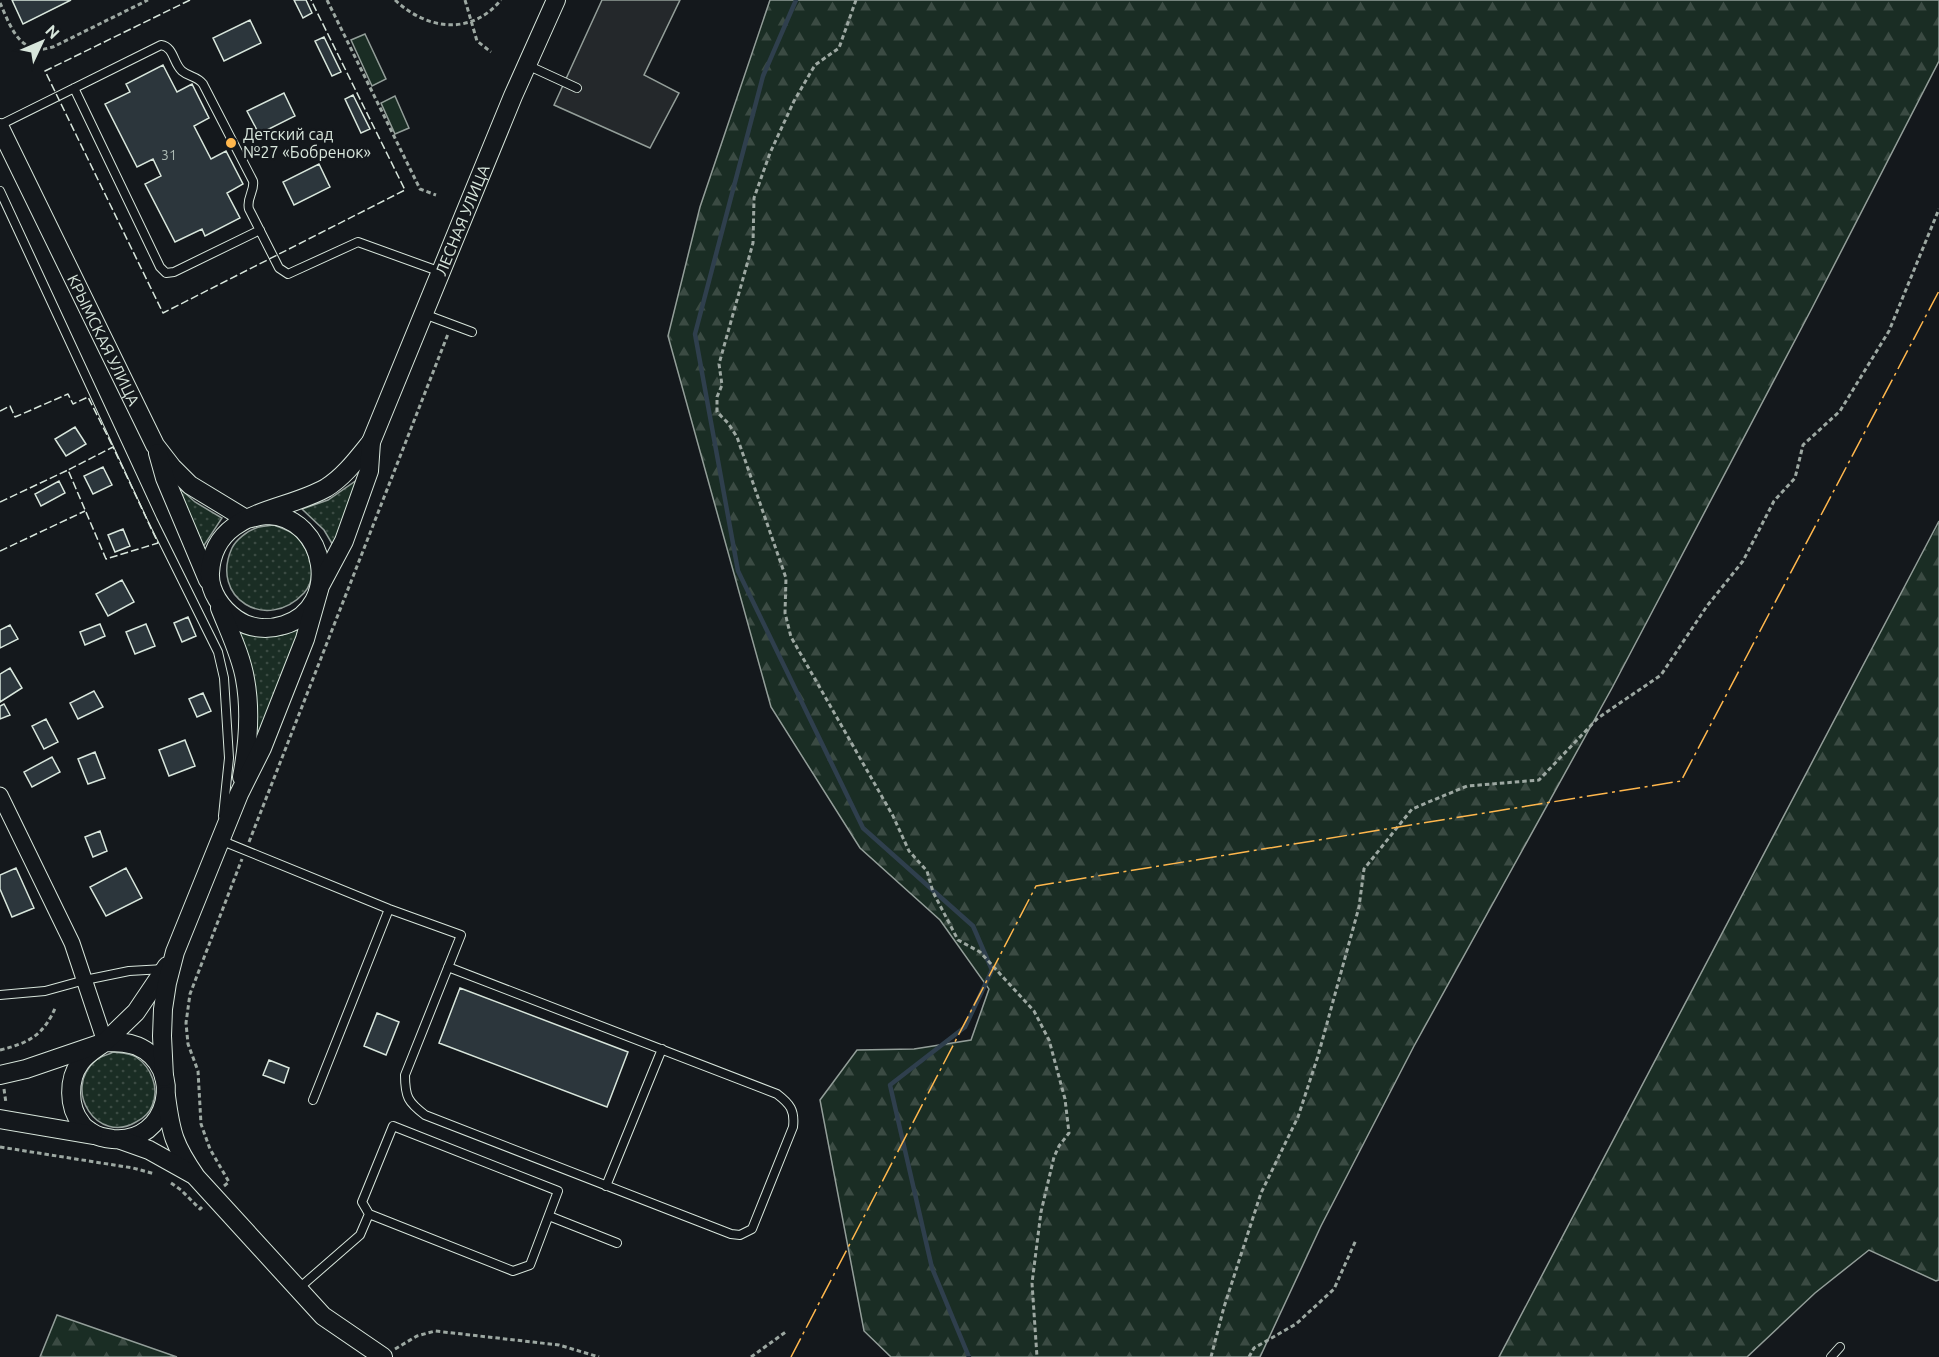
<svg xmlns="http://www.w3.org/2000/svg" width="1939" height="1357" viewBox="0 0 1939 1357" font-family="Ubuntu,sans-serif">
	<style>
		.grass { fill: url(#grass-dots); stroke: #939e99; stroke-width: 1.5 }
		.forest { fill: url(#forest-firs); stroke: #939e99; stroke-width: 1.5 }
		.park { fill: #1a2d24; stroke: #939e99; stroke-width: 1.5 }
		.parking { fill: #24282b; stroke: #939e99; stroke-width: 1.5 }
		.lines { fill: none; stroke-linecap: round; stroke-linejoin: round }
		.stream { stroke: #2f3f4d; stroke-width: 4.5 }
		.building { fill: #2c363c; stroke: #d8e6dc; stroke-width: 1.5 }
		.service-casing { stroke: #d8e6dc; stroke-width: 10 }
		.minor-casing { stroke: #d8e6dc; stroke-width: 17 }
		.tertiary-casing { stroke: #d8e6dc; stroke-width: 20 }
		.path { stroke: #9da8a2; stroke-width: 3; stroke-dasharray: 4.5 3; stroke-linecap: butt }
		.service { stroke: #14181c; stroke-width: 8 }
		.minor { stroke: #14181c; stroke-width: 15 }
		.tertiary { stroke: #14181c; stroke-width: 18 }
		.fence { stroke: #d8e6dc; stroke-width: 1.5; stroke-dasharray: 8 3; stroke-linecap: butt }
		.power { stroke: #ffb74d; stroke-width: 1.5; stroke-dasharray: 21 4.5 3 4.5; stroke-linecap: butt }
		.poi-dot { fill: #ffb74d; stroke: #14181c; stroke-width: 2 }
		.labels { text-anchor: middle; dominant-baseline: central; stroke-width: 4.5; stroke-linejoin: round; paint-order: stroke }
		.number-label { font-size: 14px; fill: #adbab4 }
		.poi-label { font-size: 16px; fill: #d8e6dc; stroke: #14181c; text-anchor: start }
		.street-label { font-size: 16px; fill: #d8e6dc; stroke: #14181c }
	</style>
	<defs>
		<pattern id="grass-dots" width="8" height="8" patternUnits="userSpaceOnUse" patternTransform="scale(1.5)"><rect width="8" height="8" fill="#1a2d24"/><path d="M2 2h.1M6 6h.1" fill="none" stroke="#3b4b43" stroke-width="1.8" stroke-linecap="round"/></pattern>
		<pattern id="forest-firs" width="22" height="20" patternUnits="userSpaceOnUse" patternTransform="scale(1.5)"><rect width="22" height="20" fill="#1a2d24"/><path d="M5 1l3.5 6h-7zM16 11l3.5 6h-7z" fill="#3b4b43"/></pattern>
	</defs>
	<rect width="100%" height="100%" fill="#14181c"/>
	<path class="grass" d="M357,480L334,547L324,530L302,509L328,500Z
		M175,484L195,502L222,518L203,547Z
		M274,525C281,528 290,531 295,535C310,550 319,576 304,593C267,633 209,598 232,548C236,540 247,531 256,528C261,526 268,526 274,525Z
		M300,628L254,753L238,630L282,635Z
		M113,1052C120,1053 130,1053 136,1057C151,1067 160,1088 152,1106C149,1114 144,1118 136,1122C98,1145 61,1090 96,1060C101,1056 108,1055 113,1052Z"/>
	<path class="forest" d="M770,0H1939V61L1811,310L1612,688L1414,1046L1321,1226L1260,1357H891L864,1331L820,1100L857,1050L914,1049L971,1040L989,989L940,920L860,848L771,707L668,336L700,207Z
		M1939,521V1280L1936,1281L1869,1250L1815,1293L1747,1357H1499Z
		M57,1315L177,1357H40Z"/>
	<path class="park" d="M365,34L386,79L372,86L351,40Z
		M395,96L409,128L395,134L381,103Z"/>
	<path class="parking" d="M602,0H680L644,75L679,93L650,148L554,105Z"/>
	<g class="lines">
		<path class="stream" d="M796,0L763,76L695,334L738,571L863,828L973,926L992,970L965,1027L890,1085L932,1268L969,1357"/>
	</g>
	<path class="building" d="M12,0H71L23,24Z
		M294,0H306L312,13L303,18Z
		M250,20L261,43L224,61L213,38Z
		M324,37L341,72L332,76L315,41Z
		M163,65L177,92L192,84L209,118L194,126L211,159L226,151L243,184L227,193L240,218L205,236L202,229L175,242L145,184L161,176L153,159L137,167L105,104L130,92L126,84Z
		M284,93L295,116L259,134L247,111Z
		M353,95L370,129L361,133L345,99Z
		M319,164L330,187L294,205L283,182Z
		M75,427L86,444L66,456L55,439Z
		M103,467L112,485L93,494L84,476Z
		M59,481L65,493L41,506L35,494Z
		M123,529L130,546L115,552L108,535Z
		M122,580L134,602L108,616L96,594Z
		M188,617L196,636L182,642L174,623Z
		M100,624L105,636L85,645L80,632Z
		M146,624L155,646L135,654L126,632Z
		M10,625L18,639L0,648V630Z
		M10,668L22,688L0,702V674Z
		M94,691L103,707L78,719L70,703Z
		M203,693L211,711L197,717L189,699Z
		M4,704L10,715L0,719V706Z
		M46,719L58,742L44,749L32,726Z
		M185,740L195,766L169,776L159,750Z
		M95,752L105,778L88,784L78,759Z
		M52,757L60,772L32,787L24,772Z
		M100,831L107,851L93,857L85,837Z
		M16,868L34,908L12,917L0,889V875Z
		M126,868L142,898L106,916L90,887Z
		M460,988L628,1052L607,1107L439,1043Z
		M377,1013L399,1022L386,1055L364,1046Z
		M269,1060L289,1068L284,1083L263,1075Z"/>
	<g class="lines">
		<defs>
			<path id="service" d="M527,65L577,88
				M74,88L160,267L166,273L174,272L260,230
				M0,125L161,45C174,47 173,63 182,71C189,77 197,76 203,84L253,181C255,191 246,198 249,209L279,268L288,274L358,242L441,272
				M0,191L153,521L218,652L224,678L229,758L223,816
				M424,314L472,332
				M220,840L389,909L461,935L405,1075C405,1097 408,1102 425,1115L731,1234L740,1235L752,1229L793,1127C795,1110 790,1104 777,1094L448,967
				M0,995L45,991L85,980L129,971L164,969
				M313,1100L389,909
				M393,1126L558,1191L530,1265L513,1271L369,1214L362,1202Z
				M606,1186L662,1049
				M549,1216L617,1243
				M298,1289L360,1235L369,1214
				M1831,1357L1840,1347"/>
			<path id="minor" d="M0,795L72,943L105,1042"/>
			<g id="tertiary">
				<path id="s1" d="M0,128L155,445L172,467L190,485L246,519"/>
				<path d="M158,453L165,478L208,580"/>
				<path d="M246,519C253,518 261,515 268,515C327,517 342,607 284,625C268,630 250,629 236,619C222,609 209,592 210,573C213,510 282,513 326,488C344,477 358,458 371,442"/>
				<path d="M220,608C229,631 241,655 245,679C251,711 248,745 242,777"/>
				<path d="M105,1042C116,1042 127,1042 137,1046C186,1067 169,1144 113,1139C105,1138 97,1137 91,1132C88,1130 83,1127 81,1123C68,1107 68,1079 80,1063C86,1054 97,1048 105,1042Z"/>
				<path d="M0,1075L26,1069L105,1042L136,1012L167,966"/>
				<path id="s2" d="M164,1077L162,1036L163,1009L167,983L175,952L239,794L262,748L305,639L320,586L344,541L369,471L371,442L513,96L556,0"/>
				<path d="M166,1096C171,1134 174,1145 196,1177L323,1316L383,1357"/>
				<path d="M0,1119L93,1135"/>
				<path d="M121,1140L149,1150L192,1174"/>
			</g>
		</defs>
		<use href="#service" class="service-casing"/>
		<use href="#minor" class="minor-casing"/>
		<use href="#tertiary" class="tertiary-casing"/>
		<path class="path" d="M327,0L420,189L436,195
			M395,0C427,30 471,36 501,0
			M465,0L477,41L491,52
			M856,0L839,48L815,65L794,101L770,153L754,198L753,243L719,364L722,385L717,397V412L728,423L737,437L786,578L785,613L791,637L893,816L909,851L927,871L933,892L958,940L980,952L1034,1011L1049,1040L1065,1099L1069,1133L1059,1146L1054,1157L1041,1212L1032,1283L1037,1357
			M0,3C8,20 16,47 38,49C43,50 48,48 53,47L148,0
			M249,842L448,334
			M0,1050C29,1043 44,1035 56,1006
			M4,1089L6,1103
			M0,1147L133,1168L155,1174
			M171,1183L181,1190L200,1209L202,1207
			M224,1186L229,1182L210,1149L201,1124L198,1071L188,1044L186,1023L190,994L242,859
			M395,1349L417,1336L435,1331L559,1345L599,1357
			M751,1357L787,1331
			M1211,1357L1224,1307L1261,1193L1298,1117L1318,1056L1359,907L1364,869L1412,809L1467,786L1539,780L1598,718L1661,675L1707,606L1743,561L1774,501L1795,478L1803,445L1840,411L1889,331L1939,209
			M1249,1357L1254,1348L1296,1324L1334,1289L1356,1240"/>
		<use href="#service" class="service"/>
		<use href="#minor" class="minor"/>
		<use href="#tertiary" class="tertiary"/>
		<path class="fence" d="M190,0L45,71L163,313L405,190L311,0
			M0,411L10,406L15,417L68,394L73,404L88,397L113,447
			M0,502L68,470L106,559L158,543L113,447L68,470
			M0,551L85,511"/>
		<path class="power" d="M791,1357L1036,886L1681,781L1939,291"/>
	</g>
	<circle class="poi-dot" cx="231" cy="143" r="6"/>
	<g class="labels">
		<g class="number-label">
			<text x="169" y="155">31</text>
		</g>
		<g class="poi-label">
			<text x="243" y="134">Детский сад<tspan x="243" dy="18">№27 «Бобренок»</tspan></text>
		</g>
		<g class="street-label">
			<text stroke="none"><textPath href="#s2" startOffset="915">ЛЕСНАЯ УЛИЦА</textPath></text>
			<text stroke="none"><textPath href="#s1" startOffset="236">КРЫМСКАЯ УЛИЦА</textPath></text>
		</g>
	</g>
	<g transform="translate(42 42) rotate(46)" stroke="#14181c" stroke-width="4.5" paint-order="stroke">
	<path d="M0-4.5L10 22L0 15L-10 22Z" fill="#d8e6dc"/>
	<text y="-9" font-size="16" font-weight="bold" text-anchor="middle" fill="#d8e6dc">N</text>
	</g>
</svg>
